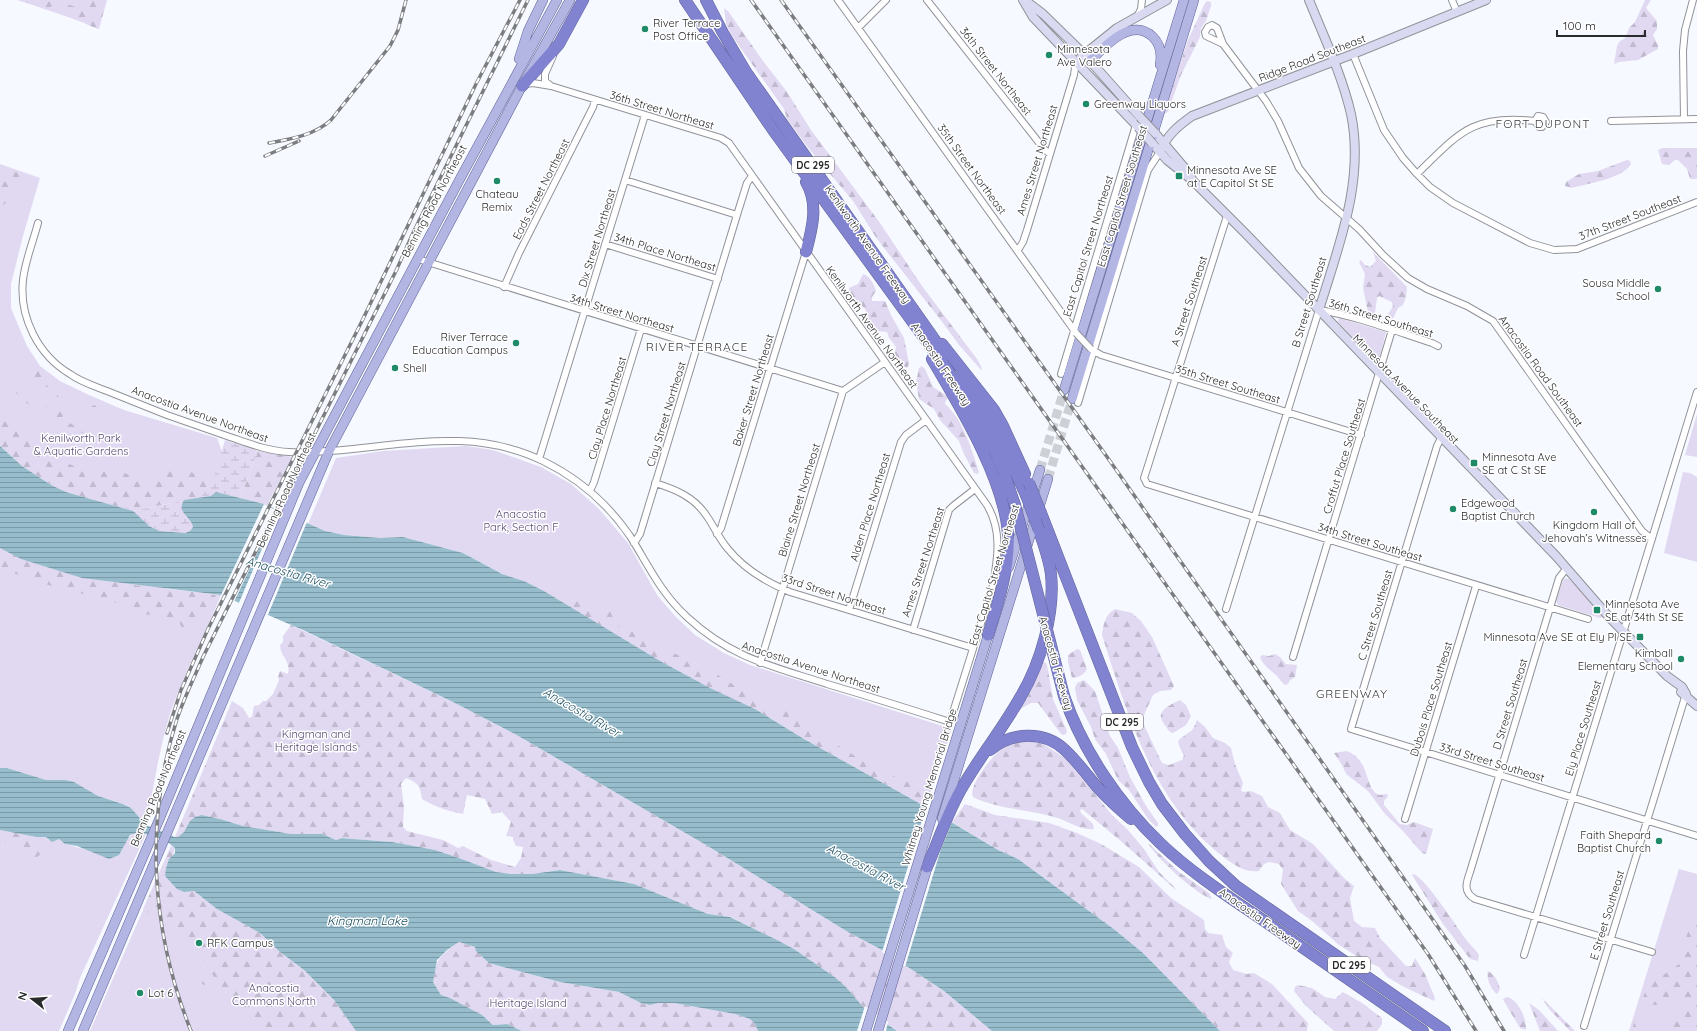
<svg xmlns="http://www.w3.org/2000/svg" width="1697" height="1031" viewBox="0 0 1697 1031" font-family="Quicksand,sans-serif">
	<style>
		.green { fill: #e1d9f1 }
		.forest { fill: url(#forest-firs); fill-rule: evenodd }
		.wetland { fill: url(#wetland-marsh) }
		.water { fill: url(#water-rules) }
		.pier { fill: #f6f9ff }
		.lines { fill: none; stroke-linecap: round; stroke-linejoin: round }
		.primary-tunnel { stroke: #cdd0d5; stroke-width: 9; stroke-dasharray: 9 4.5; stroke-linecap: butt }
		.street-casing { stroke: #919398; stroke-width: 8 }
		.secondary-casing { stroke: #919398; stroke-width: 10 }
		.primary-casing { stroke: #626497; stroke-width: 10 }
		.highway-casing { stroke: #626497; stroke-width: 12 }
		.street { stroke: #fff; stroke-width: 6 }
		.secondary { stroke: #d9daf1; stroke-width: 8 }
		.primary { stroke: #b3b5e3; stroke-width: 9 }
		.highway { stroke: #8183d1; stroke-width: 11 }
		.rail-casing { stroke: #7b7d80; stroke-width: 3.5 }
		.rail { stroke: #fff; stroke-width: 2; stroke-dasharray: 6; stroke-linecap: butt }
		.street-bridge-casing { stroke: #919398; stroke-width: 8; stroke-linecap: butt }
		.secondary-bridge-casing { stroke: #919398; stroke-width: 10; stroke-linecap: butt }
		.highway-bridge-casing { stroke: #626497; stroke-width: 12; stroke-linecap: butt }
		.street-bridge { stroke: #fff; stroke-width: 6 }
		.secondary-bridge { stroke: #d9daf1; stroke-width: 8 }
		.highway-bridge { stroke: #8183d1; stroke-width: 11 }
		.poi-dot { fill: #1f8a68; stroke: #fff; stroke-width: 1.5 }
		.labels { text-anchor: middle; dominant-baseline: central; stroke-width: 3; stroke-linejoin: round; paint-order: stroke }
		.shield { fill: #fff; stroke: #696a6b; stroke-width: 1 }
		.shield-label { font-size: 10px; font-weight: bold; fill: #292a2c }
		.poi-label { font-size: 11px; fill: #292a2c; stroke: #fff; text-anchor: start }
		.street-label { font-size: 11px; fill: #292a2c; stroke: #fff }
		.park-label { font-size: 11px; fill: #594775; stroke: #fff }
		.neighbourhood-label { font-size: 12px; letter-spacing: 1px; fill: #3b3d41; stroke: #fff }
		.water-label { font-size: 12px; font-style: italic; fill: #184d5e; stroke: #fff }
	</style>
	<defs>
		<pattern id="forest-firs" width="22" height="20" patternUnits="userSpaceOnUse"><rect width="22" height="20" fill="#e1d9f1"/><path d="M5 1l3.5 6h-7zM16 11l3.5 6h-7z" fill="#c1bacf"/></pattern>
		<pattern id="wetland-marsh" width="20" height="14" patternUnits="userSpaceOnUse"><rect width="20" height="14" fill="#e1d9f1"/><path d="M1 5h8M5 5V1M11 12h8M15 12V8" fill="none" stroke="#c1bacf"/></pattern>
		<pattern id="water-rules" width="6" height="5" patternUnits="userSpaceOnUse"><rect width="6" height="5" fill="#97bdcd"/><path d="M0 2.5h6" fill="none" stroke="#7b9aa7"/></pattern>
	</defs>
	<rect width="100%" height="100%" fill="#f6f9ff"/>
	<path class="green" d="M18,0H105L97,27Z
		M0,164L40,178L23,236L11,284V308L27,346L40,366L60,381L89,395L124,410L217,438L226,463L216,492L181,504L0,446Z
		M1339,318L1386,332L1379,360H1374L1338,322Z
		M1697,414V457L1685,455Z
		M466,446L493,450L541,467L571,484L599,509L628,543L657,595L675,616L695,635L724,653L750,665L952,729L926,807L755,709L710,688L660,661L544,591L524,581L502,574L463,553L403,537L380,538L344,535L325,531L308,524L336,458L383,451Z
		M1683,472L1690,473L1697,477V562L1664,553Z
		M0,548L21,559L168,589L221,595C205,634 185,671 171,711C159,748 154,787 146,825L131,808L124,804L98,796L65,780H46L7,768H0Z
		M1565,578L1569,579L1601,612L1603,617L1600,618L1558,605L1556,601L1563,580Z
		M0,830L46,837L49,840L59,839L65,844L92,851L128,839L133,833L146,834L80,978L75,994L59,1031H0Z
		M172,844L166,868L356,1031H90Z
		M1679,869L1697,874V1031H1629Z"/>
	<path class="forest" d="M17,0H59L58,2L49,8Z
		M93,0H107L99,29C96,29 67,15 61,12L62,3L73,6L89,7Z
		M1645,0H1651L1646,8L1657,21V29L1653,35L1658,45V49L1638,60L1619,62L1614,64L1617,46L1619,42L1625,38L1629,28L1635,22Z
		M1207,1L1211,2V6L1206,21L1201,28L1200,37L1181,75L1168,112L1163,114L1188,40L1205,3Z
		M724,8L728,11L763,61L787,92L811,130L880,223L922,286L977,359L981,366L982,371L959,345L943,323L877,239L853,201L809,149L787,119L784,109L732,36L726,24Z
		M1662,148H1697V179H1690L1687,169L1678,160H1675L1669,165L1662,164L1658,150Z
		M1627,160L1630,161L1631,164C1622,179 1589,183 1572,188L1565,186L1566,182L1579,174L1598,171Z
		M0,166L22,174C19,186 11,201 0,207Z
		M1373,252L1407,287L1406,297L1403,305L1398,308L1393,319H1389L1387,316L1393,306L1392,302L1379,296L1377,298L1375,313L1372,315L1368,312L1363,288L1365,274L1359,262L1361,260L1365,265L1370,267L1376,261Z
		M863,274C870,276 874,284 876,291L872,297V301H885L891,315L904,338L909,364L907,368L904,366L900,361L889,357V354L895,352L896,347L889,338L887,332C879,331 866,333 866,320C866,317 867,314 866,310L849,293V288L858,284Z
		M34,363L38,365V370C43,376 44,383 50,389C54,393 60,395 60,401L57,402L31,382H26L21,389L22,391L57,413H59L63,405H65L62,420L81,428L83,427L92,406L96,405L97,409L87,434C81,432 75,431 69,429C57,424 12,397 11,384L14,381Z
		M922,366L925,369L933,387L947,396L948,398L945,402V404C963,419 972,450 979,472L977,474L974,473L963,452L959,441L940,420L934,409L919,399L916,382L919,368Z
		M0,406L17,429L52,459L72,465L82,471H86L95,468H100L109,472L121,471L131,476L148,480C165,471 178,466 196,474C203,478 209,481 214,488L201,497L133,511L66,492L51,485L22,466L0,446Z
		M258,451L293,457L267,505L240,498Z
		M0,548C67,583 142,585 216,595L204,620L198,624L182,628L178,620L139,613L114,602L41,583L2,569L0,568Z
		M572,599L586,606L610,611L617,626L631,630L643,636L656,646L678,655L700,671L718,675L742,690L747,697L762,702L771,709H786L793,718L803,724L812,732L820,734L855,756L872,763L882,771L906,782L910,778C919,781 914,783 918,789L930,795L926,807L804,739L755,709L710,688L660,661L560,601Z
		M1115,609L1132,613L1141,621L1152,637L1174,686L1171,690L1160,691L1153,695L1144,715V725L1162,763L1169,765L1182,760L1184,755C1174,738 1178,741 1191,731C1194,729 1195,724 1197,720L1205,727L1213,738L1225,743L1231,748L1235,764L1243,783L1241,790L1243,792L1251,791L1262,796L1268,807L1280,813L1290,830L1313,844L1345,879L1354,886L1350,898L1354,921L1362,927L1375,928L1380,938L1406,966H1412L1415,958L1425,974L1435,998L1434,1001L1404,987L1387,977L1379,967L1363,960L1339,945L1312,921L1298,911L1281,884L1283,870L1279,864L1269,862L1264,864L1259,871C1244,873 1233,864 1221,855C1153,802 1127,714 1102,635C1103,626 1105,614 1115,609Z
		M291,625L455,703L515,734L706,845L848,932L882,950L944,991L992,1031H897L864,1008L846,987L836,978L794,949L731,917L708,914L634,884L560,870L532,874H511L496,872L459,858L435,850L414,846L392,842L353,839L342,838L336,840L322,834H291L243,826L220,819L202,815L187,827L184,832L178,837H175L232,701L243,708L249,718L252,717L254,706L259,705L263,701H266L273,694L279,680L278,677L280,671L288,674C291,660 280,657 280,645L283,642V636ZM406,778C418,783 420,785 422,799C435,807 448,811 463,814L467,795L485,799L492,814L502,812L511,822L506,836L513,837V840L516,846L523,847L521,858L515,867L491,860L463,846L458,848L443,840L407,831L403,827L404,807L401,784Z
		M1077,649L1080,650L1087,669C1085,674 1078,678 1072,678L1068,662V655Z
		M1275,654L1280,657L1286,664L1297,665L1295,677L1290,680L1288,684L1285,685C1281,682 1279,678 1276,675C1269,669 1263,665 1260,657L1262,655L1269,656Z
		M1041,661L1046,663L1047,665L1053,699L1067,731L1066,734L1063,735L1061,734L1038,703H1031L1017,711L1027,697Z
		M1084,680L1095,691L1110,736L1118,748L1130,777L1146,806L1158,823V826L1156,827L1148,819L1129,790L1118,780L1106,754L1095,739L1091,727L1077,700L1075,688L1077,683Z
		M1180,700L1186,705L1191,716L1186,725L1173,733L1170,732C1167,728 1162,722 1161,718C1159,709 1174,703 1180,700Z
		M1024,740L1040,742L1065,758L1112,815L1128,830L1144,849L1159,872L1175,888L1176,890L1122,842L1082,809L1080,810L1081,813L1093,824L1094,829C1083,831 1069,822 1058,818C1031,809 999,810 973,797C968,786 991,757 1001,750C1007,745 1015,742 1024,740Z
		M1347,751C1372,762 1363,787 1379,795L1387,794L1388,796L1384,801V805L1400,824L1407,825L1414,822L1433,829L1426,854L1422,853L1402,830L1385,814L1368,791L1346,774L1342,765L1334,753Z
		M965,804L995,815L1049,823L1077,833L1101,844L1139,867L1171,898L1204,920L1205,929L1208,933L1222,935L1226,947L1233,953L1229,962L1233,970L1247,974L1254,973L1272,984L1308,1023L1307,1031H1220L1143,953L1115,930L1018,859L998,850L952,822Z
		M0,830L37,837H46L41,854L37,857L26,855L0,839Z
		M1148,843L1179,872L1209,893L1212,899C1197,895 1156,858 1148,843Z
		M172,844L175,848C174,855 168,862 166,868L184,892L194,891L217,909L260,933L280,952L304,970L334,1000L356,1031H258L254,1028L217,981L186,937L143,909Z
		M1414,874C1428,882 1454,923 1465,938C1469,944 1475,948 1479,955L1478,961L1470,959L1443,924L1412,875Z
		M1697,920V1031H1664L1677,1016L1693,1007L1694,1002L1688,999L1662,1005H1643L1642,1001L1647,986L1678,965C1689,949 1679,938 1697,920Z
		M459,942L475,947L477,951L489,963L503,967L560,982L619,992L641,1003L650,1005L658,1003H674L735,1014L750,1019L755,1024L758,1031H522L507,1024L493,1025L482,1015L450,998L441,995L433,982C434,960 442,954 459,942Z
		M195,964L197,966H200L204,971L201,975L205,974L210,977L212,982L204,985L201,983L193,973L195,971L191,968Z
		M1488,971C1495,975 1498,981 1500,989L1497,994C1491,990 1486,978 1488,971Z
		M1298,985L1312,988L1325,997L1335,999L1343,992L1362,1003L1382,1018V1024L1377,1031H1334L1306,1006L1294,991L1295,987Z
		M1507,997C1518,999 1527,1019 1526,1030L1520,1028L1505,1003L1503,999Z
		M1542,998L1575,1031H1570L1550,1010Z
		M1529,1003L1539,1010L1558,1031H1540Z
		M1639,1015L1644,1023L1646,1031H1632L1635,1018Z"/>
	<path class="wetland" d="M225,440L258,451L240,498L216,492L190,531L185,533L159,531L149,526L123,506L133,511L201,497L213,481Z"/>
	<path class="water" d="M0,446L22,466L51,485L66,492L133,511L149,526L159,531L185,533L190,531L193,527C191,516 176,513 184,500L211,496L216,492L264,504L325,531L344,535L380,538L403,537L463,553L502,574L524,581L544,591L660,661L710,688L755,709L804,739L926,807L998,850L1018,859L1115,930L1143,953L1220,1031H992L944,991L882,950L848,932L706,845L515,734L455,703L303,630L221,595L82,578L21,559L0,548Z
		M0,768H7L46,780H65L74,782L98,796L123,804L131,808L146,825L175,837H178L184,832L190,821L195,817L202,815L220,819L243,826L291,834H322L336,840L342,838L353,839L392,842L414,846L435,850L459,858L496,872L511,874H532L560,870L634,884L708,914L730,917L777,940L794,949L836,978L846,987L864,1008L897,1031H758L755,1024L750,1019L735,1014L674,1003H658L650,1005L641,1003L619,992L560,982L503,967L489,963L476,951L475,947L459,942L447,950L437,960L433,982L441,995L450,998L482,1015L493,1025L507,1024L522,1031H356L334,1000L304,970L280,952L260,933L217,909L194,891L184,892L177,889L165,876L166,868L169,859L175,853V848C168,840 140,829 130,835L119,855L109,859L77,846L65,844L59,839L52,842L46,837H37L0,830Z"/>
	<path class="pier" d="M264,504L277,511L234,602L221,595Z
		M279,509L307,522L267,617L238,605Z
		M926,807L952,822L941,849L905,967L882,952Z
		M865,1006L888,1022L886,1031H857Z"/>
	<g class="lines">
		<path class="primary-tunnel" d="M1040,470L1064,390
			M1048,479L1072,399"/>
		<defs>
			<path id="street" d="M838,0L1076,333
				M927,0L1044,149L1050,154
				M1452,0L1457,12
				M1137,17L1141,9L1142,0
				M858,28L886,0
				M1223,44L1206,36L1205,32L1208,27L1212,25L1217,28L1223,44L1266,101L1278,121L1299,168L1321,196L1359,229L1383,255L1408,278L1427,289L1467,306L1493,321L1642,531L1652,539
				M1353,54L1384,130L1403,158L1417,174L1430,187L1453,203L1530,243L1554,250L1577,249L1697,202
				M550,85L545,81V74L553,56
				M1684,119L1683,51L1685,30L1693,0
				M1611,121L1697,119
				M1417,174C1459,133 1472,114 1535,121L1538,116L1543,117L1546,122L1542,127H1539L1535,121
				M625,180L737,215
				M1227,216L1146,472L1144,478L1147,484L1588,619
				M38,223C33,242 25,261 23,280C19,317 38,355 70,374C81,382 94,386 107,391C127,399 147,407 167,415C187,422 207,429 227,436C248,443 267,451 289,452C376,455 459,420 543,461C578,478 608,504 630,536C649,566 660,592 687,617C731,658 772,666 827,684C868,696 909,709 950,722L993,585C998,557 1002,530 987,505L729,143L721,138L551,86L533,83L525,84
				M605,244L718,279
				M1018,250L1023,242L1027,230L1074,75L1076,61
				M418,259L843,391
				M504,287L519,253L593,107L595,100
				M1091,349L1101,355L1361,435
				M1061,374L1136,125
				M1078,403L1148,170L1160,152
				M1441,438L1437,446L1351,729L1697,836
				M539,459L645,115
				M655,483C675,489 694,497 706,515C714,526 719,539 728,549C744,569 766,582 790,592L973,648
				M590,491L594,482L641,329
				M717,534L721,528L806,252
				M634,543L640,534L737,215L747,183L752,176
				M1566,569L1559,578L1470,872C1466,883 1463,892 1475,899L1652,952
				M1226,609L1319,310C1357,316 1395,331 1432,343L1438,346
				M849,610L901,442L906,435L926,420
				M913,630L949,510L953,506L975,489
				M1293,657L1392,330
				M760,663L843,391L885,362
				M1405,819L1476,586
				M1524,955L1697,392
				M1584,1026L1686,694"/>
			<path id="secondary" d="M1023,0L1033,17L1138,127
				M1309,0C1324,37 1342,75 1351,114C1365,182 1338,247 1319,310
				M1026,1L1043,14L1084,54L1140,117
				M1081,57L1117,28L1167,0
				M1155,133L1189,173L1192,179
				M1152,143L1167,160L1192,180L1245,233L1556,556L1609,617L1667,676L1682,687L1686,694
				M1160,152C1167,135 1178,126 1192,116L1353,54L1486,0
				M1681,692L1697,706"/>
			<path id="primary" d="M519,59L528,31L543,0
				M1090,61C1104,47 1131,16 1153,37C1161,45 1162,54 1160,65
				M1064,390L1184,0
				M1072,399L1194,0
				M1009,567L1040,470
				M942,819L1048,479
				M68,1031L159,820L299,483L461,177L557,0
				M83,1031L329,451L522,86L570,0
				M866,1031L990,629
				M878,1031L929,862"/>
			<path id="highway" d="M685,0L773,130L949,372L995,451L1003,470L1015,505
				M706,0L723,33L746,72L944,353
				M522,86L559,44L583,0
				M806,252C812,229 819,204 806,182
				M942,344L994,410L1003,426L1025,474
				M932,359C960,407 1004,478 1008,534C1010,568 998,603 988,635
				M961,377L1000,439L1026,495
				M1041,513L1132,747L1149,782L1162,804L1185,834L1209,861L1236,886L1445,1031
				M1064,696C1083,751 1119,804 1161,844C1196,877 1237,902 1276,929C1325,963 1374,997 1423,1031
				M990,750C1011,732 1044,730 1065,750C1077,761 1087,775 1097,787C1108,799 1119,809 1131,819
				M927,867C939,839 948,811 963,786C981,755 1004,727 1021,696C1041,662 1055,613 1051,574C1049,558 1043,544 1039,530"/>
		</defs>
		<use href="#street" class="street-casing"/>
		<use href="#secondary" class="secondary-casing"/>
		<use href="#primary" class="primary-casing"/>
		<use href="#highway" class="highway-casing"/>
		<use href="#street" class="street"/>
		<use href="#secondary" class="secondary"/>
		<use href="#primary" class="primary"/>
		<use href="#highway" class="highway"/>
		<defs>
			<path id="rail" d="M751,0L1428,954L1476,1031
				M781,0L1105,454L1433,920L1465,966L1504,1031
				M269,143C291,139 315,135 331,120L390,46L398,30L406,0
				M265,156L299,141
				M167,733L181,690L208,629L362,321L476,84L520,0
				M191,1031C151,931 144,822 177,719C184,698 194,678 203,657L396,271L413,233L528,0"/>
		</defs>
		<use href="#rail" class="rail-casing"/>
		<use href="#rail" class="rail"/>
		<defs>
			<path id="street-bridge" d="M1076,333L1091,349"/>
			<path id="secondary-bridge" d="M1140,117L1155,133
				M1138,127L1152,143"/>
			<path id="highway-bridge" d="M1029,483L1041,513
				M1026,495L1039,530
				M1015,505L1064,696"/>
		</defs>
		<use href="#street-bridge" class="street-bridge-casing"/>
		<use href="#secondary-bridge" class="secondary-bridge-casing"/>
		<use href="#highway-bridge" class="highway-bridge-casing"/>
		<use href="#street-bridge" class="street-bridge"/>
		<use href="#secondary-bridge" class="secondary-bridge"/>
		<use href="#highway-bridge" class="highway-bridge"/>
	</g>
	<g class="poi-dot">
		<circle cx="645" cy="29" r="4"/>
		<circle cx="1049" cy="55" r="4"/>
		<circle cx="1086" cy="104" r="4"/>
		<rect x="1175" y="172" width="8" height="8" rx="2"/>
		<circle cx="497" cy="181" r="4"/>
		<circle cx="1658" cy="289" r="4"/>
		<circle cx="516" cy="343" r="4"/>
		<circle cx="395" cy="368" r="4"/>
		<rect x="1470" y="459" width="8" height="8" rx="2"/>
		<circle cx="1453" cy="509" r="4"/>
		<circle cx="1594" cy="512" r="4"/>
		<rect x="1593" y="606" width="8" height="8" rx="2"/>
		<rect x="1636" y="633" width="8" height="8" rx="2"/>
		<circle cx="1681" cy="659" r="4"/>
		<circle cx="1659" cy="841" r="4"/>
		<circle cx="199" cy="943" r="4"/>
		<circle cx="140" cy="993" r="4"/>
	</g>
	<g class="labels">
		<g class="shield">
			<rect x="792" y="157" width="42" height="16" rx="3"/>
			<rect x="1101" y="714" width="42" height="16" rx="3"/>
			<rect x="1328" y="957" width="42" height="16" rx="3"/>
		</g>
		<g class="shield-label">
			<text x="813" y="165">DC 295</text>
			<text x="1122" y="722">DC 295</text>
			<text x="1349" y="965">DC 295</text>
		</g>
		<g class="poi-label">
			<text x="653" y="23">River Terrace<tspan x="653" dy="13">Post Office</tspan></text>
			<text x="1057" y="49">Minnesota<tspan x="1057" dy="13">Ave Valero</tspan></text>
			<text x="1094" y="104">Greenway Liquors</text>
			<text x="1187" y="170">Minnesota Ave SE<tspan x="1187" dy="13">at E Capitol St SE</tspan></text>
			<text x="497" y="194" text-anchor="middle">Chateau<tspan x="497" dy="13">Remix</tspan></text>
			<text x="1650" y="283" text-anchor="end">Sousa Middle<tspan x="1650" dy="13">School</tspan></text>
			<text x="508" y="337" text-anchor="end">River Terrace<tspan x="508" dy="13">Education Campus</tspan></text>
			<text x="403" y="368">Shell</text>
			<text x="1482" y="457">Minnesota Ave<tspan x="1482" dy="13">SE at C St SE</tspan></text>
			<text x="1461" y="503">Edgewood<tspan x="1461" dy="13">Baptist Church</tspan></text>
			<text x="1594" y="525" text-anchor="middle">Kingdom Hall of<tspan x="1594" dy="13">Jehovah’s Witnesses</tspan></text>
			<text x="1605" y="604">Minnesota Ave<tspan x="1605" dy="13">SE at 34th St SE</tspan></text>
			<text x="1632" y="637" text-anchor="end">Minnesota Ave SE at Ely Pl SE</text>
			<text x="1673" y="653" text-anchor="end">Kimball<tspan x="1673" dy="13">Elementary School</tspan></text>
			<text x="1651" y="835" text-anchor="end">Faith Shepard<tspan x="1651" dy="13">Baptist Church</tspan></text>
			<text x="207" y="943">RFK Campus</text>
			<text x="148" y="993">Lot 6</text>
		</g>
		<g class="street-label">
			<text transform="translate(1312 58) rotate(-21)">Ridge Road Southeast</text>
			<text transform="translate(996 71) rotate(52)">36th Street Northeast</text>
			<text transform="translate(662 110) rotate(17)">36th Street Northeast</text>
			<text transform="translate(1037 160) rotate(-73)">Ames Street Northeast</text>
			<text transform="translate(972 169) rotate(54)">35th Street Northeast</text>
			<text transform="translate(541 189) rotate(-63)">Eads Street Northeast</text>
			<text transform="translate(1122 196) rotate(-73)">East Capitol Street Southeast</text>
			<text transform="translate(434 201) rotate(-62)">Benning Road Northeast</text>
			<text transform="translate(1630 217) rotate(-21)">37th Street Southeast</text>
			<text transform="translate(597 238) rotate(-73)">Dix Street Northeast</text>
			<text transform="translate(868 244) rotate(55)">Kenilworth Avenue Freeway</text>
			<text transform="translate(1088 246) rotate(-73)">East Capitol Street Northeast</text>
			<text transform="translate(665 252) rotate(17)">34th Place Northeast</text>
			<text transform="translate(1189 301) rotate(-72)">A Street Southeast</text>
			<text transform="translate(1309 302) rotate(-73)">B Street Southeast</text>
			<text transform="translate(622 313) rotate(17)">34th Street Northeast</text>
			<text transform="translate(1381 318) rotate(17)">36th Street Southeast</text>
			<text transform="translate(872 327) rotate(54)">Kenilworth Avenue Northeast</text>
			<text transform="translate(941 364) rotate(56)">Anacostia Freeway</text>
			<text transform="translate(1541 371) rotate(54)">Anacostia Road Southeast</text>
			<text transform="translate(1228 384) rotate(17)">35th Street Southeast</text>
			<text transform="translate(1406 389) rotate(46)">Minnesota Avenue Southeast</text>
			<text transform="translate(753 390) rotate(-73)">Baker Street Northeast</text>
			<text transform="translate(607 408) rotate(-73)">Clay Place Northeast</text>
			<text transform="translate(200 414) rotate(20)">Anacostia Avenue Northeast</text>
			<text transform="translate(666 414) rotate(-73)">Clay Street Northeast</text>
			<text transform="translate(1344 456) rotate(-73)">Croffut Place Southeast</text>
			<text transform="translate(286 490) rotate(-65)">Benning Road Northeast</text>
			<text transform="translate(799 500) rotate(-73)">Blaine Street Northeast</text>
			<text transform="translate(870 507) rotate(-73)">Alden Place Northeast</text>
			<text transform="translate(1370 542) rotate(17)">34th Street Southeast</text>
			<text transform="translate(923 562) rotate(-72)">Ames Street Northeast</text>
			<text transform="translate(994 575) rotate(-73)">East Capitol Street Northeast</text>
			<text transform="translate(834 594) rotate(18)">33rd Street Northeast</text>
			<text transform="translate(1375 615) rotate(-73)">C Street Southeast</text>
			<text transform="translate(1056 663) rotate(74)">Anacostia Freeway</text>
			<text transform="translate(811 667) rotate(18)">Anacostia Avenue Northeast</text>
			<text transform="translate(1431 699) rotate(-73)">Dubois Place Southeast</text>
			<text transform="translate(1510 704) rotate(-73)">D Street Southeast</text>
			<text transform="translate(1583 728) rotate(-73)">Ely Place Southeast</text>
			<text transform="translate(1492 762) rotate(17)">33rd Street Southeast</text>
			<text transform="translate(929 787) rotate(-73)">Whitney Young Memorial Bridge</text>
			<text transform="translate(158 788) rotate(-67)">Benning Road Northeast</text>
			<text transform="translate(1607 915) rotate(-73)">E Street Southeast</text>
			<text transform="translate(1260 918) rotate(35)">Anacostia Freeway</text>
		</g>
		<g class="park-label">
			<text x="81" y="438">Kenilworth Park<tspan x="81" dy="13">&amp; Aquatic Gardens</tspan></text>
			<text x="521" y="514">Anacostia<tspan x="521" dy="13">Park, Section F</tspan></text>
			<text x="316" y="734">Kingman and<tspan x="316" dy="13">Heritage Islands</tspan></text>
			<text x="274" y="988">Anacostia<tspan x="274" dy="13">Commons North</tspan></text>
			<text x="528" y="1003">Heritage Island</text>
		</g>
		<g class="neighbourhood-label">
			<text x="1543" y="123">FORT DUPONT</text>
			<text x="697" y="346">RIVER TERRACE</text>
			<text x="1352" y="693">GREENWAY</text>
		</g>
		<g class="water-label">
			<text transform="translate(288 572) rotate(16)">Anacostia River</text>
			<text transform="translate(582 712) rotate(30)">Anacostia River</text>
			<text transform="translate(866 867) rotate(28)">Anacostia River</text>
			<text x="367" y="920">Kingman Lake</text>
		</g>
	</g>
	<g transform="translate(32 999) rotate(287)" stroke="#ffffff" stroke-width="3" paint-order="stroke">
	<path d="M0-3L7 15L0 10L-7 15Z" fill="#292a2c"/>
	<text y="-6" font-size="11" font-weight="bold" text-anchor="middle" fill="#292a2c">N</text>
	</g>
	<path d="M1557 30v6h88v-6" fill="none" stroke="#292a2c" stroke-width="2"/>
	<text x="1563" y="30" font-size="12" fill="#292a2c" stroke="#ffffff" stroke-width="3" paint-order="stroke">100 m</text>
</svg>
